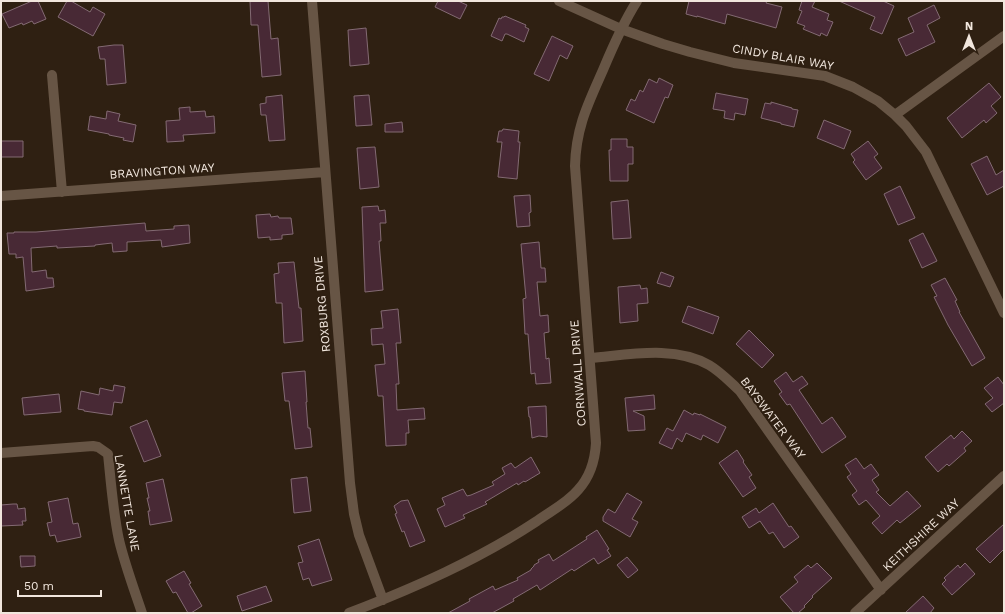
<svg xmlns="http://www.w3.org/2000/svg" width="1005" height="614" viewBox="0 0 1005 614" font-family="'Work Sans',sans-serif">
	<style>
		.building { fill: #482935; stroke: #836a73 }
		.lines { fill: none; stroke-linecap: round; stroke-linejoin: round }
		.street { stroke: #675545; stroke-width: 10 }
		.labels { text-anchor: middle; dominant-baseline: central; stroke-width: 4; stroke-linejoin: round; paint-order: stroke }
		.street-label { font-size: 12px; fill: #f1e6dd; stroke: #2f2012 }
	</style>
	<rect width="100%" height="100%" fill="#2f2012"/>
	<path class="building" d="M32,1H38L46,19L34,24L32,21L23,25L22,23L9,28L2,14Z
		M67,1H71L90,12L93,7L105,14L93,36L58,17Z
		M250,1H268L271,39L278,38L281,75L262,77L258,25H251Z
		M438,1H458L467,5L460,19L435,7Z
		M689,1H767L766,3L782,7L776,28L727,14L725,24L697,16V17L686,14Z
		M802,1H815L812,7L829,14L827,20L833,22L827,36L821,33L820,36L803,29L805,26L797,23L802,11L799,10Z
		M839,1H883L894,6L882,34L870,29L875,17Z
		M934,5L940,18L927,25L935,42L906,56L898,39L914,32L908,18Z
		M505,16L526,25L525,27L529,29L524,42L507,34H505L502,41L491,36L499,18L501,19L502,17H504Z
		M366,28L369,64L350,66L348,30Z
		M552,36L573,46L567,59L560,55L549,81L534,74Z
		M114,45H123L126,83L107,85L105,59H100L98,47Z
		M659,78L673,85L668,98L665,97L654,123L626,110L631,99L635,101L640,90L643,92L649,79L657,83Z
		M989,83L1001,97L991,106L997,113L986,123L984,120L962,138L947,118Z
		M716,93L748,99L745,115L735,113L734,120L724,118L725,111L713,109Z
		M282,95L285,140L269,141L266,115H261L260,104L266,103V97Z
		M369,95L372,125L356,126L354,96Z
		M771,102L792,108V109L798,110L794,127L781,124V123L761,118L765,103L771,104Z
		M190,107V112L205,111L206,117L214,116L215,133L183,135L184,141L167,142L166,121L180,120L179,108Z
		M107,111L120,114L118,121L136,125L133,142L123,140L124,138L109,135V134L88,130L90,116L106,119Z
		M824,120L851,131L844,149L817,138Z
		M402,122L403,132H385V124Z
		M503,129L519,131L518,142H520L517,179L498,177L502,142H497L499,131H502Z
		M611,139H627V147H633V164H628V181H610L609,150H611Z
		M1,141H23V157H1Z
		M868,141L878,154L874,157L882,168L866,180L853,162L855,160L851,154Z
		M375,147L379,187L360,189L357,148Z
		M987,156L996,175L1004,170V186L987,195L971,164Z
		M900,186L915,218L898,225L884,194Z
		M530,195L531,212L529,213L530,226L517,227L514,196Z
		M628,200L631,238L613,239L611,202Z
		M378,206L379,211L385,210L386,223H380L381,241H379L383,290L365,292L362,207Z
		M270,214L271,217L278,216L279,218H291L293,234L282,235V239L270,240V237L258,238L256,215Z
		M145,223L146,231L174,229V226L189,225L190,243L162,247L161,240L127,242V251L113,252L112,243L95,245V246L57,248V246L31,248L32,272L46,270L47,278H53L54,287L26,291L23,257L16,258V254H9L7,233H14V232H36Z
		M923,233L937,261L922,268L909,240Z
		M539,242L541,268H545L546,282H537L540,316L548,315L549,332L544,333L546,359L549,358L551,383L536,384L535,373L531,374L528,334H525L523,299L526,298L521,244Z
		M294,262L299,308H301L303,341L284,343L282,303H276L274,274L279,273L278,263Z
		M661,272L674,277L670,287L657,283Z
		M945,278L957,300L955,301L960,312H959L985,358L972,366L948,325L934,297L937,296L931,285Z
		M640,285L641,289L647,288L648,303L637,304L638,321L620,323L618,287Z
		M688,306L719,317L713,334L682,322Z
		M398,309L401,343H396L399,384H396L397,410L424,408L425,419L408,420L409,433H406V445L386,446L383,396H378L375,365L385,364L383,344L372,345L371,329L383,328L381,311Z
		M749,330L774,355L762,368L736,344Z
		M305,371L307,402H306L308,428H310L312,447L295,449L289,401H285L282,373Z
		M786,372L793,382L802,376L808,384L799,390L822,424L832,417L846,437L822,453L790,404L787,405L779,394L782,392L774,381Z
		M998,377L1004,385V403L992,412L985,404L993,398L984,388Z
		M114,385L125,387L122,403L114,402L112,415L84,411V410L78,409L81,391L99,395L100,388L113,391Z
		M59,394L61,412L24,415L22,398Z
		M654,395L655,409L633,411L644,416L645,430L628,431L625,398Z
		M546,406L547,437L539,436L532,438L530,417H529L528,407Z
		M684,410L693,415L694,413L700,415V414L726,427L718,443L703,435L701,440L686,433L682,442L677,438L672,449L659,443L667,428L673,431Z
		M147,420L161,456L144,462L130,427Z
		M962,431L972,441L964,448L966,451L949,466L947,464L938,472L925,457L951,435L954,439Z
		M737,450L744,461L743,462L752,475L749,477L756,488L743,497L719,463Z
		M531,457L540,473L525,482L524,481L518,485L517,483L485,502L487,504L463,515L465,518L445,527L437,509L445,505L442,498L463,489L467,496L471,495L494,485L492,482L505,474L502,468L511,463L515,468Z
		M856,458L864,469L871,464L879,475L872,480L879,490L876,492L890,506L907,491L921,506L900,523L897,520L882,534L872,523L880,516L866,500L859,505L852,495L857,491L847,477L851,474L845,465Z
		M307,477L311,511L294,513L291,479Z
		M163,479L172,521L150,525L148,511H150L147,498H149L146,483Z
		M627,493L642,502L632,519L638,522L630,537L603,521V517L608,509L615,513Z
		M68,498L73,524L78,523L81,537L57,542L55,535L50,536L47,523L52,522L48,502Z
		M408,500L425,541L410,547L404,531L402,532L395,514L397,513L394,506L401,501Z
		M773,503L789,527L791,526L799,537L784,548L773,532L769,534L760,521L749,528L742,517L756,508L759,513Z
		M13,504H17L18,509L25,508L26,521H22L23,525L1,526V505Z
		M1004,524V549L990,563L976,549Z
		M597,530L609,549L607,550L611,556L598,564L594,558L574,571L572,569L540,590L537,585L513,599L514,601L492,613H448L470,601L469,599L493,586L495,590L518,580L517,578L531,570V569L534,566V565L539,562L538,560L549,554L553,561L587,539L586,537Z
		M319,539L332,580L312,586L309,578L303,580L298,563L303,562L298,546Z
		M20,556H35V566L21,567Z
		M627,557L638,570L628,578L617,565Z
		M817,563L832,578L812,596L813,597L804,606L805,607L798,613H794L780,597L798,582L794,577L808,565L811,568Z
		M965,563L975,574L952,595L942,584L946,580L944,578L958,565L960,568Z
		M184,571L191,583L189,584L202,606L191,613H188L176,592L173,593L166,581Z
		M266,586L272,601L242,611L237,596Z
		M923,596L934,608L930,613H905Z"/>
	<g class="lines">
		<path class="street" d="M312,1L350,483L354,514L359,535L383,600
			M559,1L621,29L663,44L690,52L734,63L825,76L853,87L878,101L895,115L906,126L926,152L1004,313
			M52,75L62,192
			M895,115L1004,36
			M1,196L325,172
			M590,358C628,355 674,345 709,365C721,372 730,382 740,391L881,590
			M1,453L93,446L98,447L108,454C111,483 113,512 119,540C125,565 134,589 142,613
			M349,613C414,588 478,560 537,521C551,511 567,503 578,490C590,477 595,460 596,443L575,166C576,127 588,104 603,70C613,46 623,23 637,1
			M855,613L1004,476"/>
	</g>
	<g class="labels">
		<g class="street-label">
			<text transform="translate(783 57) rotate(10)">CINDY BLAIR WAY</text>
			<text transform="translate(162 171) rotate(-4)">BRAVINGTON WAY</text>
			<text transform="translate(322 304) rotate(-95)">ROXBURG DRIVE</text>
			<text transform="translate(578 373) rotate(-94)">CORNWALL DRIVE</text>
			<text transform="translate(773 418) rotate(53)">BAYSWATER WAY</text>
			<text transform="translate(127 503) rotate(80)">LANNETTE LANE</text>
			<text transform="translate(921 535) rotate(-43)">KEITHSHIRE WAY</text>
		</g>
	</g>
	<rect width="1005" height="614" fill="none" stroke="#f1e6dd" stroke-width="4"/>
	<g transform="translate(969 36)" stroke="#2f2012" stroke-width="3" paint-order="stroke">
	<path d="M0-3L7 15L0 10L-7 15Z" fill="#f1e6dd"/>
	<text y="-6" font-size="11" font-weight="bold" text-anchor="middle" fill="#f1e6dd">N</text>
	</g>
	<path d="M18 590v6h83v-6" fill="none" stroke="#f1e6dd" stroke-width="2"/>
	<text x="24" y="590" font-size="12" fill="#f1e6dd" stroke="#2f2012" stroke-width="3" paint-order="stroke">50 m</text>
</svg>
